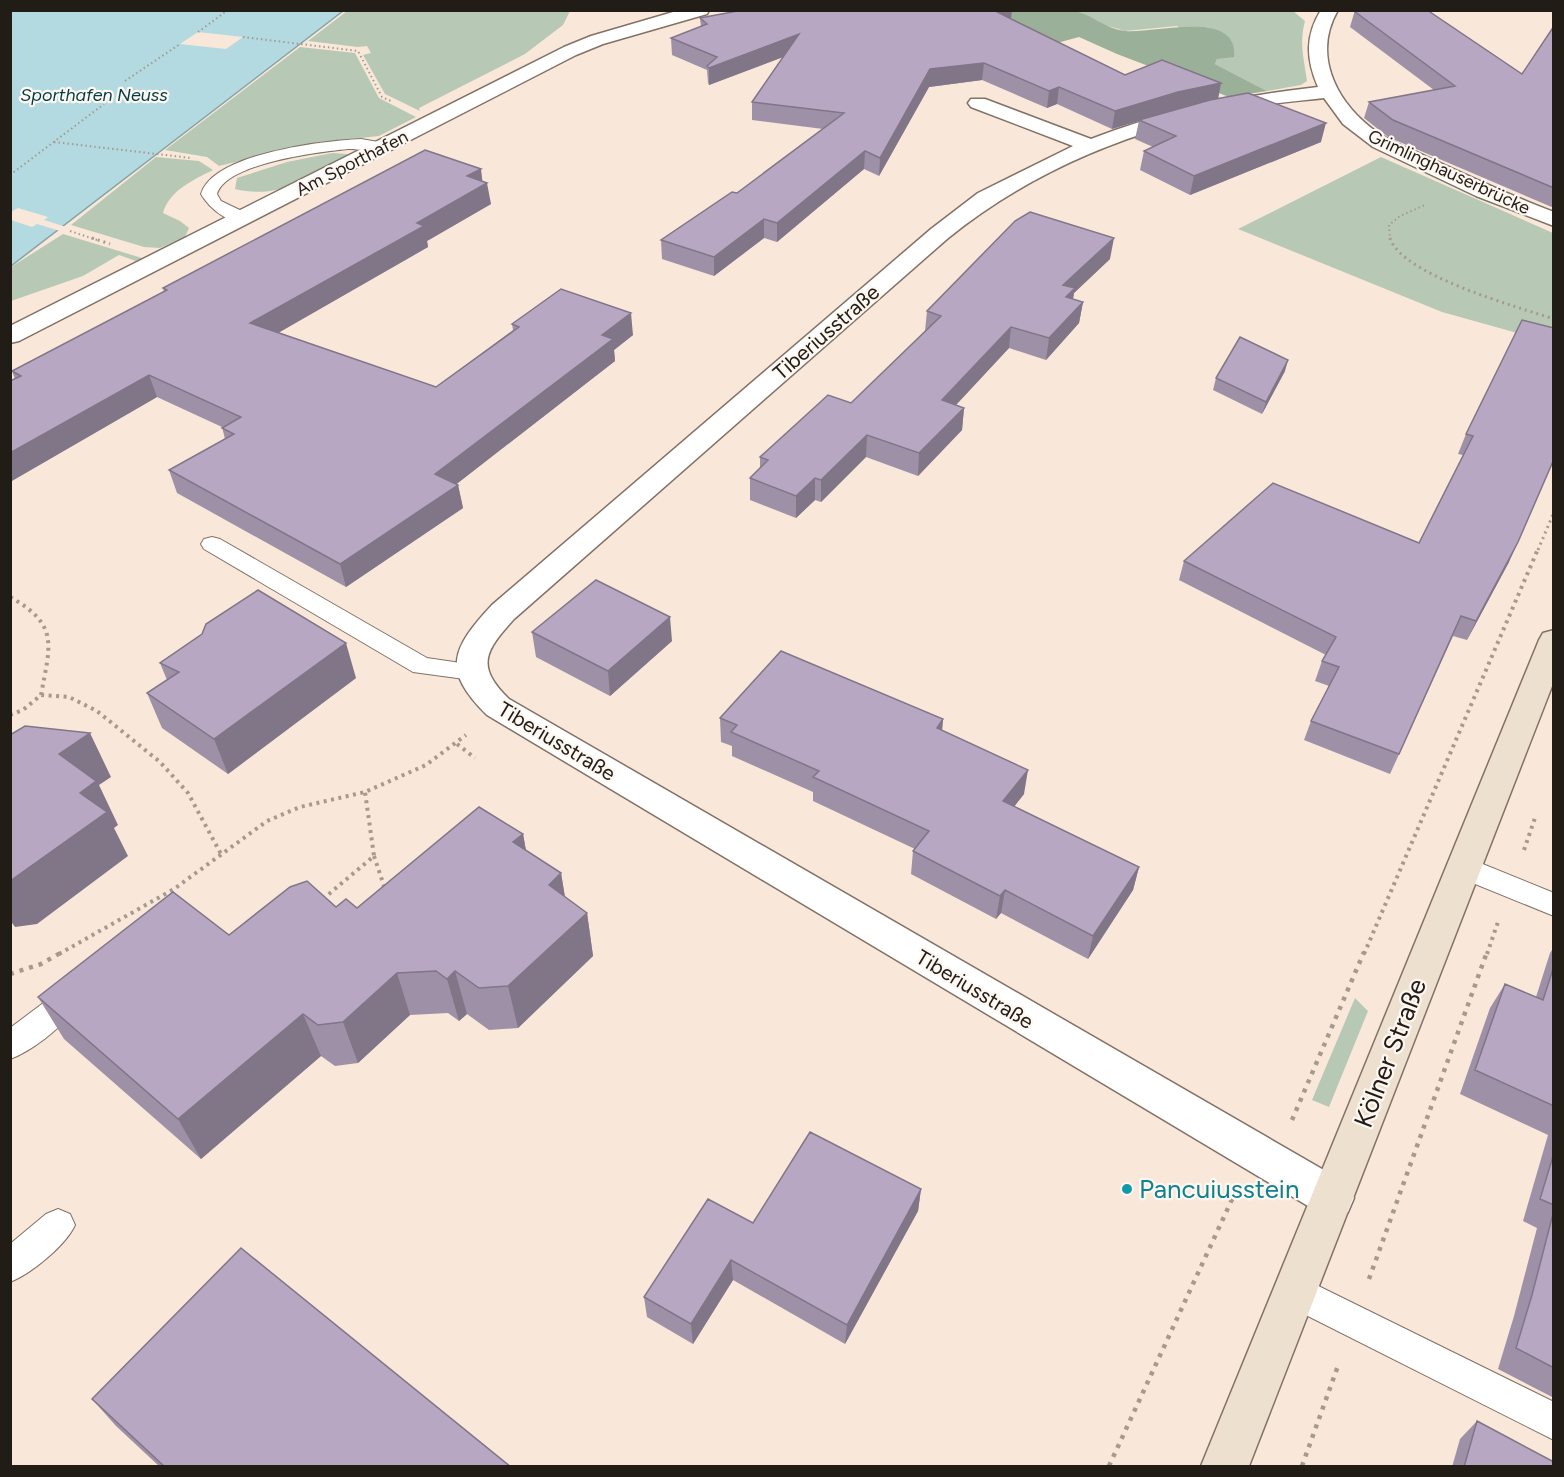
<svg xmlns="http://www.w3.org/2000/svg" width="1564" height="1477" viewBox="0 0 1564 1477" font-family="Figtree,sans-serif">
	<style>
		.green { fill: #b7c9b4 }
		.forest { fill: #9bb098 }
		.water { fill: #b3dae0; stroke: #88a1a4; stroke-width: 1.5 }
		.pier { fill: #f9e8d9 }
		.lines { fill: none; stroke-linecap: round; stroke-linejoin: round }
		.service-casing { stroke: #827265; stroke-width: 2 }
		.minor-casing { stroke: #827265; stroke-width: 3 }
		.secondary-casing { stroke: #827265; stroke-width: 3 }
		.path-far3 { stroke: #a6998e; stroke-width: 2; stroke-dasharray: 1.5 3; stroke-linecap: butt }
		.path-far2 { stroke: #a6998e; stroke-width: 3; stroke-dasharray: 2 4; stroke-linecap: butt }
		.path-far1 { stroke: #a6998e; stroke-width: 4; stroke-dasharray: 3 4.5; stroke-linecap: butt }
		.path { stroke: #a6998e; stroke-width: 4.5; stroke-dasharray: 4 6; stroke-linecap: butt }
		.service { fill: #fff; fill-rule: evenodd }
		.minor { fill: #fff; fill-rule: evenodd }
		.secondary { fill: #eee0cf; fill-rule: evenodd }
		.wall { fill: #9e90a7 }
		.shaded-wall { fill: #817588 }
		.building { fill: #b8a7c2; stroke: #817588; stroke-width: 1.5 }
		.culture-dot { fill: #0f9aa8; stroke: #fef7f1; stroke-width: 2 }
		.labels { text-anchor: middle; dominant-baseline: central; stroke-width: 4.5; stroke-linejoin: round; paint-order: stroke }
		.far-water-label { font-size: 18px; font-style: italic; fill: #003e45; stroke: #fef7f1 }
		.far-street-label { font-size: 18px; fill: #221c17; stroke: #fef7f1 }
		.street-label { font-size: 21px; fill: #221c17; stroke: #fef7f1 }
		.near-street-label { font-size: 26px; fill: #221c17; stroke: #fef7f1 }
		.near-culture-label { font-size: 26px; fill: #0d838f; stroke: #fef7f1; text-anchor: start }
	</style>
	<rect width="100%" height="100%" fill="#f9e8d9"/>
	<path class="green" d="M347,11V10L570,11L563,25L525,54L419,108L420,111L385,94L363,55L371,53L367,46L358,47L308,41Z
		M1076,11H1293L1305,21C1299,43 1304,59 1307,81L1301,85L1267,91L1215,64L1217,59L1177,26L1125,31L1098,23Z
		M300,47L355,53L379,98L416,117L379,136L316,143L219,166L207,157L165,150Z
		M332,153L347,154L348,157C308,177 281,200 235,189L237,178L287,162Z
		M156,157L199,161L213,170C193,180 169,191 163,213L180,221L189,228L185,237L160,248L144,247L71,225Z
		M1381,157L1553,233V343L1442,312L1238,229Z
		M63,234L142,258L136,261L119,255L83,276L11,301V267Z
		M1355,998L1368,1011L1329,1107L1312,1100Z"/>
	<path class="forest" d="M997,11C1017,11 1057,7 1075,11C1090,14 1106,29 1125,31C1153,34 1239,8 1234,57L1217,59L1215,64L1267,91L1229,97L1117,54L1079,37L1057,43Z"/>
	<path class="water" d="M14,10L343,11L11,266V12Z"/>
	<path class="pier" d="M198,32L243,37L226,49L180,44Z
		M18,208L48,217L44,220L66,227L60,231L37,224L32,227L11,220V212Z"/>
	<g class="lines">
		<defs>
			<path id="service" d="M361,139L390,144L392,147C384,156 360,148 348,149C319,152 226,163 217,194L221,201L248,214L250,218L248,222C230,226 209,208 201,194C213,153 324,141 361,139Z
				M212,537L220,539L427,658L481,666L484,672L481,678L472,680L413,672L204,549L201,544L204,539Z
				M1463,856L1554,893V916L1453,875L1449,867L1453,859Z
				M57,997L68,1001L72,1010C64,1027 28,1053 10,1059V1028L46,1001Z
				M58,1209L70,1214L75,1225C66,1245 31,1274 10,1282V1244L46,1214Z
				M1296,1275L1554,1402V1440L1284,1304L1279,1292L1284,1280Z"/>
			<path id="minor" d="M680,10H709L707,14L603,44L576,55L19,341L10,343V326L564,47L591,36Z
				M1321,10H1338C1313,53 1334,98 1370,127C1385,140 1405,147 1423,155C1466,175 1509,195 1554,212V226L1476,196L1373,147L1343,124L1324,98C1298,101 1272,103 1246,108C1138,127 1033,169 947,239L514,619C485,651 475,666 509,699L1348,1184L1354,1198L1348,1212L1333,1218L1318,1212L487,715C441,670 452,648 492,605L931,229L978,193L1073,146L971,107L968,103L971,99H985L1091,139C1165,110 1240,96 1318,87C1306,59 1305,36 1321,10Z"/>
			<path id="secondary" d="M1554,630V681L1249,1466H1201L1539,640L1543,633Z"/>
		</defs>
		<use href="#service" class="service-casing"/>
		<use href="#minor" class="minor-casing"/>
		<use href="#secondary" class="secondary-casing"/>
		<path class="path-far3" d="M198,32L228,10
			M243,37L358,51L382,97L393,102
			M125,81L180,44
			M54,142L191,158
			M10,175L104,104
			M70,231L97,240
			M1390,240L1389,225L1400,216L1425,205"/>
		<path class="path-far2" d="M92,238L110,244
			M1390,238C1401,275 1518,307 1554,319
			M1538,550L1554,512"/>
		<path class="path-far1" d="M10,597C60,625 50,645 41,695
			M10,715L23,710L41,695L69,697L97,711L160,762L188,793L221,854
			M457,744L475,758
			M1524,850L1536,815
			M374,856L385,889
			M323,899L374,856L365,792
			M59,954L174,889L267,821L300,807L365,792L426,765L466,735
			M1364,954L1538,549
			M1487,954L1498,922"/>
		<path class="path" d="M10,974L41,964L62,952
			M1292,1120L1364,952
			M1369,1279L1487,952
			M1109,1466L1234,1195
			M1302,1466L1339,1363"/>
		<use href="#service" class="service"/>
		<use href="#minor" class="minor"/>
		<use href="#secondary" class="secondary"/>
	</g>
	<path class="wall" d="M1355,10L1522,74L1554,26V208L1388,137L1364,118L1369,102L1434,90L1350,27Z
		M700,18L1011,19H1010L1125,75L1218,99L1321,142L1190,195L1140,170L1144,151L1153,147L1135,139L1139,121L1112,129L1057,104L1047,108L982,80L929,87L879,176L864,169L777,242L764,238L714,276L662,259L661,240L737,193L823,129L752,120V102L783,57L709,85L708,83L707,70L672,55L671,38L701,27Z
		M483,181L491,204L427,241L428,247L278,333L436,387L513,330L512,324L633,335L614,350L615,361L456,484L458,485L463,508L346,587L177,493L169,470L225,439L222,427L157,397L10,482V381L15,379L12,371L164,292L163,288Z
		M1110,259L1074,293L1073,299L1083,302L1079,323L1046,360L1009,348L956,405L964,408L962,430L918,476L866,457L821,502L815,500L796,518L750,500V478L760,468V457L851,403L925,331L927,311Z
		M1522,320L1509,562L1467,640L1453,636L1390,774L1304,740L1311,721L1329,686L1315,681L1322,661L1326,655L1179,580L1184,561L1419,543L1463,455L1458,454L1466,434Z
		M1285,371L1262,414L1213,390L1216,378Z
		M532,632L672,641L610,696L536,657Z
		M160,663L356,678L228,774L162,728L147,693L167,680Z
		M720,718L943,719L942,730L1024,794L1014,806L1139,867L1133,890L1088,959L1001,913L996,919L911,874L913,851L915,849L813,801V792L732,756V746L721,742Z
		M523,834L526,851L561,873L565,897L587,913L593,956L518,1028L489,1030L467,1014L459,1021L448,1013L410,1015L358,1063L335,1066L321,1056L201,1159L64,1039L38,997L229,935L336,907L357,908Z
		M1554,947V1398L1498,1369L1514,1316L1537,1228L1523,1221L1548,1135L1460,1094L1490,1008L1505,984L1536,997L1550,953Z
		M921,1189L918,1211L845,1344L733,1280L693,1344L647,1317L644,1297L753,1223Z
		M92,1399L511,1467H160L116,1426Z
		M1477,1421L1554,1467H1452L1460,1439Z"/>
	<path class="shaded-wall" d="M996,10H1012L1011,19L1003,21Z
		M799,34V51L709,85V68Z
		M984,63L982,80L929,87L879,176L880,158L930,69Z
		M1221,83L1218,100L1174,110L1112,129L1115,111L1178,92Z
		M1059,87L1057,104L1047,108L1049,91Z
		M1326,123L1321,142L1190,195L1194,176Z
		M865,151L864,169L777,242V223Z
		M481,169L483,186L487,183L491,204L427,241L428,247L257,345L250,323L417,223L467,176Z
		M764,219V238L714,276V257Z
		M1114,238L1110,259L1074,293L1071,309L1063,318V285Z
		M1083,302L1079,323L1046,360L1049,338Z
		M631,313L633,335L614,350L615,361L440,497L435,474L602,335Z
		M1011,327L1009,348L940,422L942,400Z
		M1288,360L1285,371L1262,414L1266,402Z
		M149,375L157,397L10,482V453Z
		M964,408L962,430L918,476L919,453Z
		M867,435L866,457L821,502V480Z
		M815,478V500L796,518V496Z
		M458,485L463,508L346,587L340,564Z
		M1518,542L1509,562L1467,640L1476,621Z
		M670,617L672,641L610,696L608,671Z
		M346,643L356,678L228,774L214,739Z
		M943,719L941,743L937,728Z
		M90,733L111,777L99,785L118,825L114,828L128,856L37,924L15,927L10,920V881L59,754Z
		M1028,770L1024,794L1000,825L1003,801Z
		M523,834L531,878L513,842Z
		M1139,867L1133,890L1088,959L1093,936Z
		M561,873L568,916L549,885Z
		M1005,890L1001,913L996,919L1000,896Z
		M587,913L593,956L518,1028L508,986Z
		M455,971L467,1014L459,1021L447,979Z
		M397,973L410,1015L358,1063L343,1022Z
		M303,1014L321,1056L201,1159L178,1119Z
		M921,1189L918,1211L845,1344L847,1325Z
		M731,1260L733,1280L693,1344L691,1324Z"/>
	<path class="building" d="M743,10H1003L997,12L1125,75L1162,60L1221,83L1178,92L1115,111L1059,87L1049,91L984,63L930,69L880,158L865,151L777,223L764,219L714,257L661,240L732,192L737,193L844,113L752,102L799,34L709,68L707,66L717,57L671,38L707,24L700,18Z
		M1355,10H1427L1522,74L1554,26V188L1393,120L1369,102L1455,86L1354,11Z
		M1248,93L1326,123L1194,176L1144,151L1176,136L1139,120L1210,100Z
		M425,150L481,169L467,176L487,183L417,223L424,226L250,323L436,387L519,327L512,324L561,289L631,313L602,335L613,339L435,474L458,485L340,564L169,470L234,434L222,428L241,417L149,375L10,453V381L21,376L12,371L167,290L163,288Z
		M1030,212L1114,238L1063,285L1075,288L1066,297L1083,302L1049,338L1011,327L942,400L964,408L919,453L867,435L821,480L815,478L796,496L750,478L768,460L760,457L828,395L851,403L941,316L927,311L1015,221Z
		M1522,320L1554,328V459L1518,542L1476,621L1461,616L1399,754L1311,721L1339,667L1322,661L1336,637L1184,561L1273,483L1419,543L1473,436L1466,434Z
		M1240,337L1288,360L1266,402L1216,378Z
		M596,580L670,617L608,671L532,632Z
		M258,590L346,643L214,739L147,693L179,672L160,663L202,634L206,624Z
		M781,651L943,719L937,728L1028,770L1003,801L1139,867L1093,936L1005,890L1000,896L913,851L929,831L813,777L819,771L731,732L737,725L720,718Z
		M25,726L90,733L59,754L96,781L80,793L107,812L10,881V735Z
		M479,807L523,834L513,842L561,873L549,885L587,913L508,986L479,988L455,971L447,979L436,971L397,973L343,1022L318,1025L303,1014L178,1119L38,997L173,892L229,935L290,887L307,881L336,907L346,899L357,908Z
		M1554,966V1106L1475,1070L1505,984L1543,1000Z
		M810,1132L921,1189L847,1325L731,1260L691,1324L644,1297L708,1199L753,1223Z
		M1554,1153V1205L1540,1199Z
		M1554,1210V1368L1516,1348L1532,1295Z
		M241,1248L511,1467H165L92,1399Z
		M1477,1421L1554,1462V1467H1464Z"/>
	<circle class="culture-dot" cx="1127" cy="1189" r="6"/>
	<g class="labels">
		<g class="far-water-label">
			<text x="94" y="95">Sporthafen Neuss</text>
		</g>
		<g class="far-street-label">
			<text transform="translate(352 163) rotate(-27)">Am Sporthafen</text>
			<text transform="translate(1449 172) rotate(25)">Grimlinghauserbrücke</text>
		</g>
		<g class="street-label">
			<text transform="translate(826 332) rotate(-41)">Tiberiusstraße</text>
			<text transform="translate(557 741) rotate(31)">Tiberiusstraße</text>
			<text transform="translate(975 989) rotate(31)">Tiberiusstraße</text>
		</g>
		<g class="near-street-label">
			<text transform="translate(1390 1053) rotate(-69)">Kölner Straße</text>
		</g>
		<g class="near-culture-label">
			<text x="1139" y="1189">Pancuiusstein</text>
		</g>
	</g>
	<rect width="1564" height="1477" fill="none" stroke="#221c17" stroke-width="24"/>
</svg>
